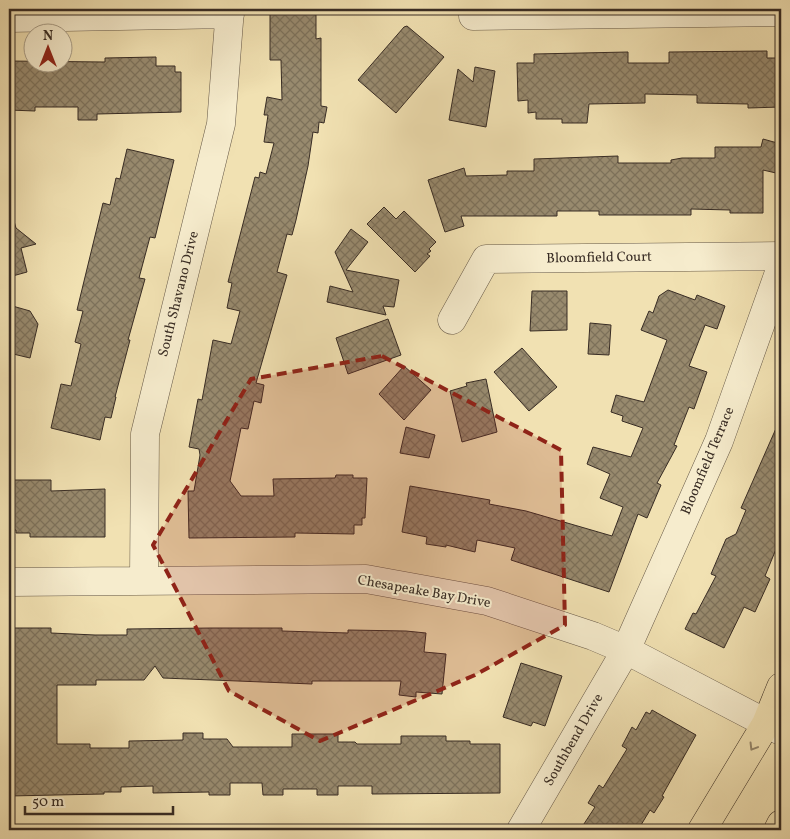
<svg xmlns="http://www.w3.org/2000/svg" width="790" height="839" viewBox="0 0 790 839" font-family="Vollkorn,serif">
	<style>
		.building { fill: url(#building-cross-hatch); stroke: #382c24 }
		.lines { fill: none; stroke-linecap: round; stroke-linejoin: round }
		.minor-casing { stroke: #665948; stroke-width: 29 }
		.major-casing { stroke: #382c24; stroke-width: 29 }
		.minor { stroke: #f6eccd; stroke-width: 28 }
		.major { stroke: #f1e1b2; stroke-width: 28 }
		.oneway { stroke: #94866b }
		.marked { fill: #8f2418; fill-opacity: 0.2; stroke: #8f2418; stroke-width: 4; stroke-dasharray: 10 6; stroke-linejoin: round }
		.labels { text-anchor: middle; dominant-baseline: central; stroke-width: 4; stroke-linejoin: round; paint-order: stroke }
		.street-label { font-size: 14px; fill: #382c24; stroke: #f6eccd }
	</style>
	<defs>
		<pattern id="building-cross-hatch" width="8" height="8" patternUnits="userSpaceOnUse" patternTransform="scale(1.25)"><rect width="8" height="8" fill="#988a6e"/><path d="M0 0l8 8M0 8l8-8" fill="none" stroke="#7d715a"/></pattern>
	</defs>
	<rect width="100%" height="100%" fill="#f1e1b2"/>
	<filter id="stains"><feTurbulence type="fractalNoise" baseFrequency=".004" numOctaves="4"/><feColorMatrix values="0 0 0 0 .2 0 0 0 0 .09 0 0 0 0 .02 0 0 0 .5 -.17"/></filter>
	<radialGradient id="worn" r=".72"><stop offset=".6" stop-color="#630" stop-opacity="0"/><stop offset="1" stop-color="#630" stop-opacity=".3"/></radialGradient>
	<path class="building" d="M270,9H316V39L321,38V106L327,107L324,123L319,122L318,133L313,132L308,166L296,220L292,235L287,234L277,272L287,275L256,383L264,385L261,403L254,401L248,429L241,428L230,481L241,496H274L273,479L335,478L336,475H353V478H367L365,518H362V525H354V534L295,533V537L189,538L188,491H194L200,455L199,449L189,447L198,399L202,400L213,340L231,344L240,311L227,308L232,283L228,282L255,177L259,178L260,172L266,174L274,143L264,142L268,115H264L267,97L282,100L281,60H270Z
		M407,26L444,57L396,113L358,80L404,27Z
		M767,51V58H781V107L748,108V104L697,103V95L645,94V103L589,104L587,123H562V119H536V112L528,113V100L518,101L517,63H534V54L628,52V63H669V52Z
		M156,57V66H175V72H181V112L97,114V120H78V107H35V111L9,110V61L105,62V58Z
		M475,67L495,71L486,127L449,120L458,69L473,82Z
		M763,139L781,144L776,173L763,170V213H730V210L691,209V215H599V211H557V216H461L464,226L445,232L428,180L464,168L466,176L507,175V171H534V159L618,156V163H671V160L682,158H715V147H761Z
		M127,149L174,160L155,238L150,237L139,278L145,279L128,340H130L115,397H116L111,418L105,417L100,440L51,428L61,384L71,386L81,344L75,342L83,311L77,310L103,203L110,205L116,178L120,179Z
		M384,207L396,219L404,211L436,242L429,249L431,251L427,254L430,256L415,272L367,224Z
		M14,221L16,228L36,244L21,248L27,272L9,277V222Z
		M351,229L368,242L346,270L399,280L394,307L383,306L386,315L327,302L330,286L353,292L335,252Z
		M668,290L695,300L697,295L725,306L717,329L705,325L689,366L707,372L694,409L689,407L674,445L677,446L657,483L661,485L647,518L638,514L609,592L511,560L515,548L477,540L475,552L446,545V547L426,544L427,537L402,532L410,486L490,500L489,504L526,511L612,536L623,507L600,498L610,474L587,464L593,447L631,457L643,428L622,421L623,416L611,412L616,395L644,402L667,340L641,330L649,311L653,313L659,296Z
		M532,291H567V330L530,331Z
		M9,305L30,311L38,324L30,358L9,353Z
		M388,319L401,355L348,374L336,338Z
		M590,323L611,325L609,355L588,354Z
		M522,348L557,387L529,411L494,372Z
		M404,366L431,390L404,420L379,394Z
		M486,379L497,432L462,442L450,391L467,386L466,383Z
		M781,417V537L765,576L770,579L755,612L744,607L724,648L685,629L693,613L696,614L716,576L711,574L726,539L736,534L746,510L741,508Z
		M406,427L435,435L429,458L400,453Z
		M9,480H51V491L105,489V537H30V533H16V530H9Z
		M9,628H51V633L95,635H127V629L211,628H282V631L348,633V630L406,631L426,633L424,652L446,654L442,694L416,692V697L399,695L401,681H312V684L163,678L155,666L144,680H96V685H57V744H90V748H129V741L183,740V733H203V739H227L233,747H292V734H338V742H355L357,744H401V736H446V741H470V744H500V793L372,794V786H338V795H317V789H283V795H263L262,783H230V795H209V792L153,793V786L121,787V792H104V794L9,796Z
		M521,663L562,676L545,726L533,722L531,726L503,717Z
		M652,710L696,735L662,796L664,797L654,813L650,810L638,830H580L595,807L588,803L599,785L603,788L627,749L622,746L632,727L636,730L646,712L650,714Z"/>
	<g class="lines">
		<defs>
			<path id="minor" d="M473,9V16L781,12
				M9,18L230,14
				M452,320L486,259L781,256
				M144,580L145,434L221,124L230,9
				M9,582L366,579L487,601L593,636L626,650L781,731
				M521,830L626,650L719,441L781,267"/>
			<path id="major" d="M702,830L766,724L781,687
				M778,830L781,824"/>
		</defs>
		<use href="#minor" class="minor-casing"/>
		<use href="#major" class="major-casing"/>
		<use href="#minor" class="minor"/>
		<use href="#major" class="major"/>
	</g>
	<defs><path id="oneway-chevron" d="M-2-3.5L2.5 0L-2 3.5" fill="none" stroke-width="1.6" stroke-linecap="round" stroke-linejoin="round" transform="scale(1.25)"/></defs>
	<use class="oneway" href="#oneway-chevron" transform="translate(753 747) rotate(121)"/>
	<path class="marked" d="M382,356L561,450L565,625L475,675L320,741L229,691L153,545L251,379Z"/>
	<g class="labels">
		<g class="street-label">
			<text transform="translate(599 258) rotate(-1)">Bloomfield Court</text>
			<text transform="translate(179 294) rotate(-76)">South Shavano Drive</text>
			<text transform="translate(708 461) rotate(-67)">Bloomfield Terrace</text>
			<text transform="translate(424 592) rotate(10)">Chesapeake Bay Drive</text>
			<text transform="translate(574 740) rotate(-60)">Southbend Drive</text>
		</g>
	</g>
	<rect width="790" height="839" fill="none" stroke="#f1e1b2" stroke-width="30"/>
	<rect x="10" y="10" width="770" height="819" fill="none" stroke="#382c24" stroke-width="2.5"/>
	<rect x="15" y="15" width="760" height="809" fill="none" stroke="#382c24"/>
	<g transform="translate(48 48)"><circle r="24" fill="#f6eccd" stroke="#aa9f89"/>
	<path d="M0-4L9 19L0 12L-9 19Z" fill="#8f2418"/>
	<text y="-8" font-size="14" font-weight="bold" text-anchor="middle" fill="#382c24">N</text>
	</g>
	<path d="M25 806v8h148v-8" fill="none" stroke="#382c24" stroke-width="2.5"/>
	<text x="32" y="806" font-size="15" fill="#382c24" stroke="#f6eccd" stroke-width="4" paint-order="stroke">50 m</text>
	<rect width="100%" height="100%" filter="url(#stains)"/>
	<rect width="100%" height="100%" fill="url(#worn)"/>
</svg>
